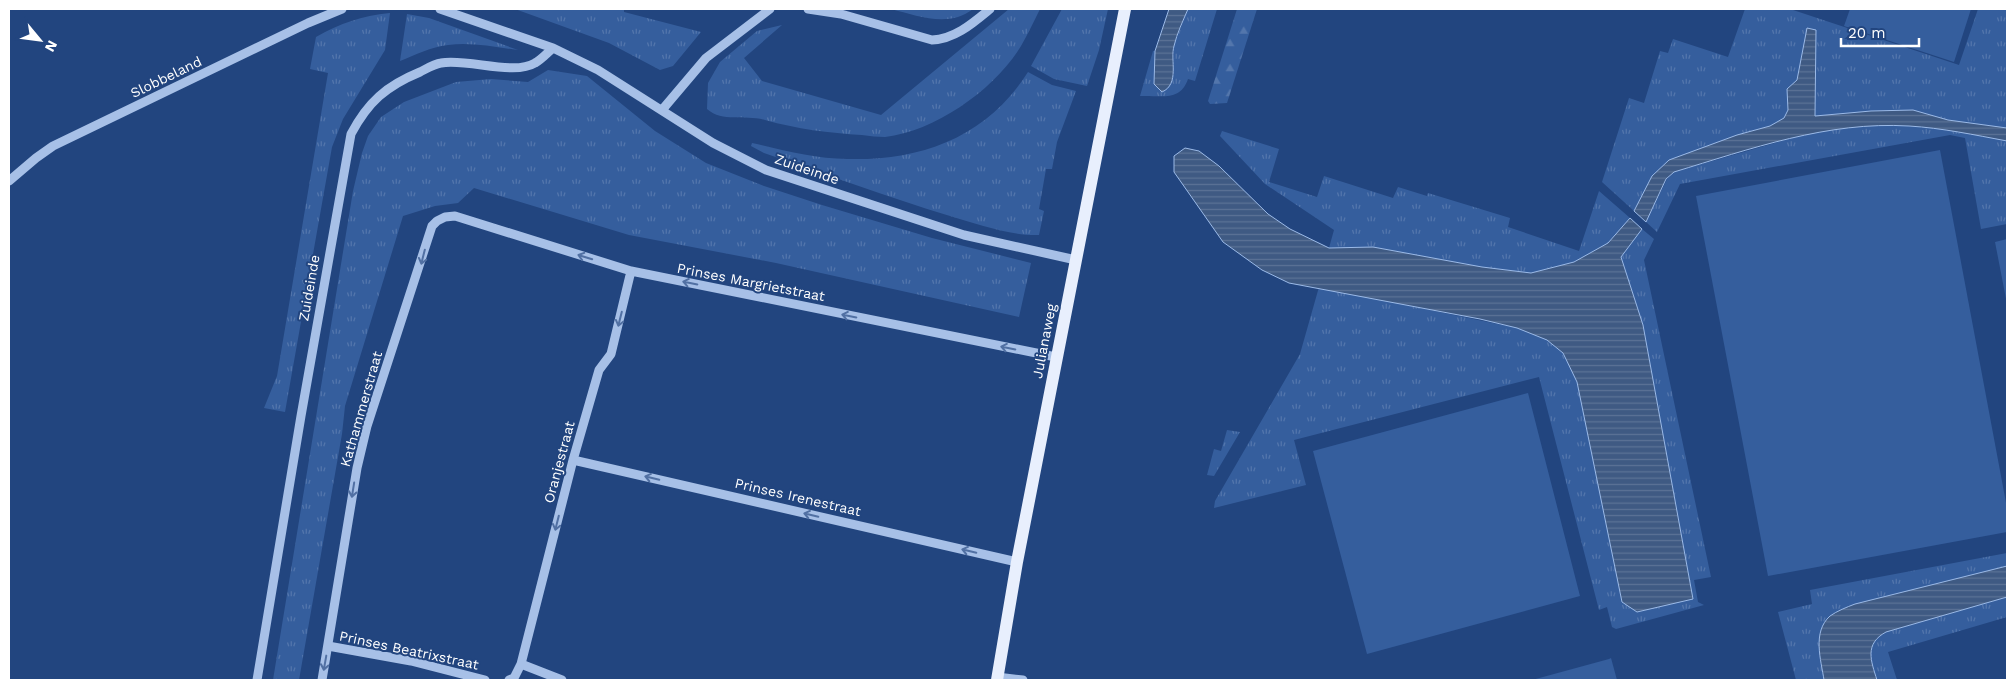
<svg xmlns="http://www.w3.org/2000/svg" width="2016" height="689" viewBox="0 0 2016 689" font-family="'Work Sans',sans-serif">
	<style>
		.grass { fill: url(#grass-tufts) }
		.forest { fill: url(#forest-firs) }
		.pitch { fill: #355e9d }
		.water { fill: url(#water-rules); stroke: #9bbae8 }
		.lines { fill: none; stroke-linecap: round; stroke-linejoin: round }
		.minor { stroke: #a7c0e7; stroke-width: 9 }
		.major { stroke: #e8effd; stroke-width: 12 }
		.oneway { stroke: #5170a3 }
		.labels { text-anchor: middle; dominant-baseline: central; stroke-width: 4; stroke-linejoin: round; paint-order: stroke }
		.street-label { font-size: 14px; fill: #fff; stroke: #22457f }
	</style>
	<defs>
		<pattern id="grass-tufts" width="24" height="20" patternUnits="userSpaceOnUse" patternTransform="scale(1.25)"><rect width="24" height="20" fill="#355e9d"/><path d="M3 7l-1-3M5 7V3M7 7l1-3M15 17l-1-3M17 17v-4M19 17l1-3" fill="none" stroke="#5376ac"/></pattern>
		<pattern id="forest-firs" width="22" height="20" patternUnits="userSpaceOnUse" patternTransform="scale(1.25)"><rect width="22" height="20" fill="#355e9d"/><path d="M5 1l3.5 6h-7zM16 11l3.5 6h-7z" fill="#5376ac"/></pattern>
		<pattern id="water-rules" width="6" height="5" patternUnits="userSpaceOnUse" patternTransform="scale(1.25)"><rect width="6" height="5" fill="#3f5a83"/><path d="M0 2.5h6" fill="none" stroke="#5c7396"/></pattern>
	</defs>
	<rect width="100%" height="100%" fill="#22457f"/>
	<path class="grass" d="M515,9H624V12L701,32L673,66L660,70L609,43Z
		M891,9H973C949,28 918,16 891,9Z
		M1009,9H1040C1034,21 1028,34 1021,46C995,89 936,131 885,137C878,137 870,136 862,135C829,133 797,129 765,120C745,114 723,123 707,109L708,83L720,62L757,31L782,25L744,58L762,81L881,115Z
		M1062,9H1108L1099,50L1087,86L1054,79L1031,66Z
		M1188,9H1217L1195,81L1188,79C1180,102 1162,95 1140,96L1153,51H1155L1154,84L1174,75V45Z
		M1745,9H1790L1959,65L1978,9H2007V128L1948,120L1913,110L1871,111L1815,116L1816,30L1797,81L1787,89L1788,110L1784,118L1770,126L1737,135L1669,160L1652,176L1634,211L1602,182L1629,98L1644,103L1660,51L1668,53L1673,39L1728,57Z
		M390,13L385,50L343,119L332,147L285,412L264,408L277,376L328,73L310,69L316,37C341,23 361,16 390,13Z
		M407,14L429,18L518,50C495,47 471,42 448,45C431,47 415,55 400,61Z
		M548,70L587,76L655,131L706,163L764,186L822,205L932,238L1031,263L1019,317L776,263L629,235L474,188L458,203L435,206L403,216L345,406L342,434L299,680H273L353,191L362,153L368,136L381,117L404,102L456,82L491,79L528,82Z
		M1028,72L1052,85L1076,91L1057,142L1052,169H1046L1039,209L1044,211L1039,235C1010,236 978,224 950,216C887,197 826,174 764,153L751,146L752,143C783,150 815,159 847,159C921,161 987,137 1028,72Z
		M1870,126H1908L1951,130L2007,141V224L1981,229L1965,138L1950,135L1680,184L1657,232L1646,222L1667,179L1674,172L1813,132Z
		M1222,131L1279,149L1269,182L1317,197L1324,176L1393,198L1398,187L1427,196L1428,193L1510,218L1508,227L1579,251L1599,191L1630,218L1608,243L1574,262L1531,273L1482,267L1373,247L1329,248L1334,230L1265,184L1220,136Z
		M1642,229L1654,239L1644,260L1711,577L1694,580L1698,602L1704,605L1616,629L1612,627L1607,607L1599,610L1539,377L1294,440L1306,485L1214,508L1215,501L1300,354L1319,287L1517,328L1547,340L1563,353L1693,599L1643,325L1621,257Z
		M1227,430L1240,432L1214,476L1207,475L1214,449L1221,451Z
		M2007,553V566L1855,604C1847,607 1837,611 1830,616C1813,632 1821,660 1824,680H1796L1778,612L1812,604L1810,590Z
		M2007,597V617L1888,652L1897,680H1877C1871,661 1864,644 1886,632Z"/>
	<path class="forest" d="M1237,9H1257L1227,103L1210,104L1208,101Z"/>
	<path class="pitch" d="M1850,9H1971L1954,62L1844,26Z
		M1940,150L2007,508V532L1768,576L1696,196Z
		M2007,239V304L1995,242Z
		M1528,393L1580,596L1367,654L1313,451Z
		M1611,658L1617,680H1532L1609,659Z"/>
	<path class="water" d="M1169,9H1188C1183,21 1177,33 1174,46C1170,60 1180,84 1162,92L1154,84L1155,51Z
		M1807,28L1816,30L1815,116L1871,111L1913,110L1948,120L2007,128V141C1975,135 1942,128 1909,126C1828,121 1750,149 1674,172L1666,179L1646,222L1634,211L1652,176L1669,160L1737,135L1770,126L1784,118L1788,110L1787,89L1797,80Z
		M1185,148L1199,151L1219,166L1268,214L1290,229L1329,248L1373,247L1482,267L1531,273L1574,262L1608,243L1630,218L1642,229L1621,257L1643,325L1693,599L1637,612L1622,602L1577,382L1563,353L1547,340L1517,328L1480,319L1289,283L1262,270L1223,242L1174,172V156Z
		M2007,566V597L1886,632C1864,644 1871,661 1877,680H1824C1821,660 1812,632 1830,616C1837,611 1847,607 1855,604Z"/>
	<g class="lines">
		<path class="minor" d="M440,9L553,48L598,70L713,143L766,170L964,235L1076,260
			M808,9L841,14L932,40C955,39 973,23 990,9
			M662,110L706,58L770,9
			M9,181L36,158L53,146L308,23L342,9
			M573,460L1017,562
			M328,646L411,661L485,680
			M521,664L562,680
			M997,677L1023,680
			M257,680L301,416L351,134C368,102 386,86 420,72C426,69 434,64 441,63C467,58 514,76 535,63C542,59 547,53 553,48
			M322,680L357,468L367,426L432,226L437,221L445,217L455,216L631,271L1056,357
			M509,680L514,678L521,664L573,460L599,370L611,354L631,271"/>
		<path class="major" d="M997,680L1017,562L1125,9"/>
	</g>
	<defs><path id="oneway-shaft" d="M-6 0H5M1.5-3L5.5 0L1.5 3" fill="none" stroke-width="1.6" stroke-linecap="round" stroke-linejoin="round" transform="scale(1.25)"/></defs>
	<g class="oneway">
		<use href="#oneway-shaft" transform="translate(423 257) rotate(104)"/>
		<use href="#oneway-shaft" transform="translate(585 257) rotate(-163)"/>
		<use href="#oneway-shaft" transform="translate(690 283) rotate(-169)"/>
		<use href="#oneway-shaft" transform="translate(849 316) rotate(-169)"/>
		<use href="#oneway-shaft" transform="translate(620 319) rotate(104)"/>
		<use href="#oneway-shaft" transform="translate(1008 348) rotate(-169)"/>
		<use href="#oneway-shaft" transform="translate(652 478) rotate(-167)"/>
		<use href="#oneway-shaft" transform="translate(353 490) rotate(99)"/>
		<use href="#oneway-shaft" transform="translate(811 515) rotate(-167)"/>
		<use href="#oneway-shaft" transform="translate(557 523) rotate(104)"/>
		<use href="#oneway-shaft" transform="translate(969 551) rotate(-167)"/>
		<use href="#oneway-shaft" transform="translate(325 663) rotate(100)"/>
	</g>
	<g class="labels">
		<g class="street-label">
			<text transform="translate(166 77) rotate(-26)">Slobbeland</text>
			<text transform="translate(807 169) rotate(19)">Zuideinde</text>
			<text transform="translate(751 282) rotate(11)">Prinses Margrietstraat</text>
			<text transform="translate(309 288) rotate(-80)">Zuideinde</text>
			<text transform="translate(1044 341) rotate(-79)">Julianaweg</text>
			<text transform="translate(361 409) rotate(-74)">Kathammerstraat</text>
			<text transform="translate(559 462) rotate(-75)">Oranjestraat</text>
			<text transform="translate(798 497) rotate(13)">Prinses Irenestraat</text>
			<text transform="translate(409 650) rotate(12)">Prinses Beatrixstraat</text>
		</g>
	</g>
	<rect width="2016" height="689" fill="none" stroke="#ffffff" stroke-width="20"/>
	<g transform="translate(40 40) rotate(119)" stroke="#22457f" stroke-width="4" paint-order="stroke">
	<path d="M0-4L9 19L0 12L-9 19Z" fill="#ffffff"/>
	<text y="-8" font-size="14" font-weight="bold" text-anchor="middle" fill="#ffffff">N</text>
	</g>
	<path d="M1841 38v8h78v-8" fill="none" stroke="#ffffff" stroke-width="2.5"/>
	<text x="1848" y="38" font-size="15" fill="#ffffff" stroke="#22457f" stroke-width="4" paint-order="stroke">20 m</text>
</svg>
